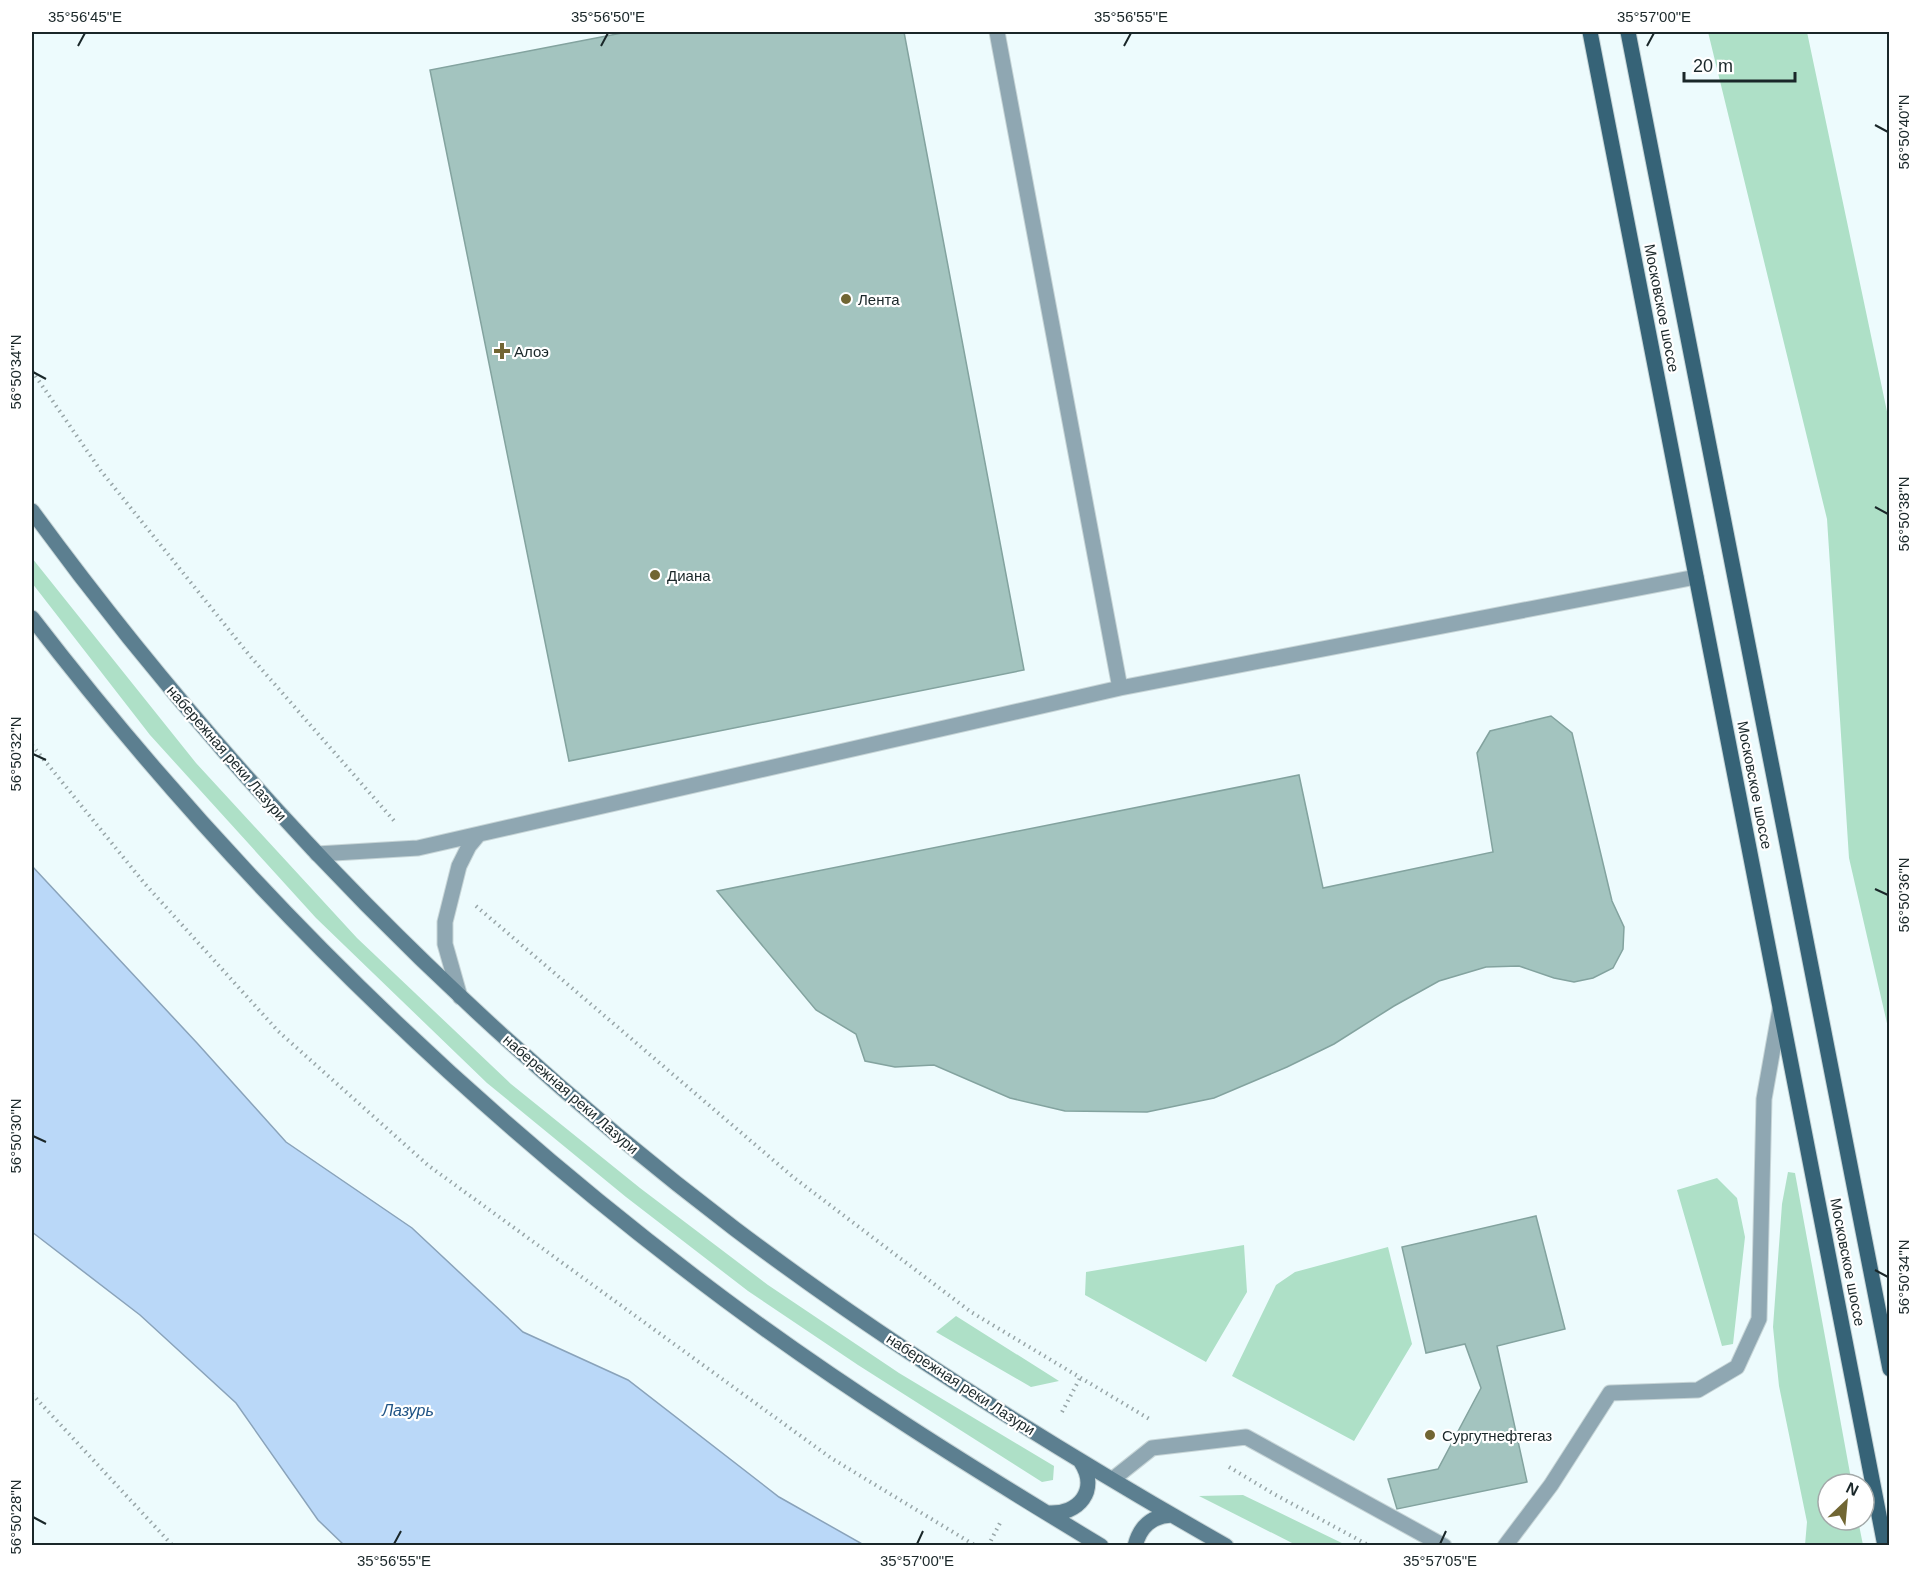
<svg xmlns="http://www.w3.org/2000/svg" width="1921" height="1577" viewBox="0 0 1921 1577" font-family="Helvetica,sans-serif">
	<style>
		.green { fill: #aee0c7 }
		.water { fill: #bad8f8; stroke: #8aa3ba; stroke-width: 1.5 }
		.building { fill: #a3c4bf; stroke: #83a39f; stroke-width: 1.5 }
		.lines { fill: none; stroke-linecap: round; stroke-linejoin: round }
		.lane-casing { stroke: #c7d5d7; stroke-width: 17 }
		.secondary-casing { stroke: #c7d5d7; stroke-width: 17 }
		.primary-casing { stroke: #c7d5d7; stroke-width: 17 }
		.path { stroke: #98a6a8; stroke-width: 4; stroke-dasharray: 1.5 4.5; stroke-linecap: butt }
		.lane { stroke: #8fa7b2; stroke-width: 15 }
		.secondary { stroke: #5c7f90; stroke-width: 15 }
		.primary { stroke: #366377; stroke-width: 15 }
		.ticks { fill: none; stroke: #1a2729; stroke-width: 2 }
		.poi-dot { fill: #716633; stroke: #fff; stroke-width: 2 }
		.labels { text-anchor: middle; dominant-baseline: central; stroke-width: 4.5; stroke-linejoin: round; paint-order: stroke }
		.poi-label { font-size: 15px; fill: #1a2729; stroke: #fff; text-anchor: start }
		.street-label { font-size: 15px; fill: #1a2729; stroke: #fff }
		.water-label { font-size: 16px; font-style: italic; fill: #1f5385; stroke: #fff }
		.neatline { fill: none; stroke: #1a2729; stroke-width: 2 }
		.ticks-label { font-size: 15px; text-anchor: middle; fill: #1a2729 }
	</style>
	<rect width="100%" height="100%" fill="#edfbfd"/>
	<path class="green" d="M1708,32H1807L1889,421V1032L1849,858L1827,519Z
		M32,558L196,763L357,938L511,1084L640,1188L768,1285L899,1373L1054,1466L1053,1480L1042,1482L858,1365L748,1291L626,1197L487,1083L316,918L150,735L32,583Z
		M1788,1172L1795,1173L1852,1484H1828V1520H1858L1863,1545H1805L1807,1522L1779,1386L1773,1327L1782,1204Z
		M1717,1178L1737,1198L1745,1237L1733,1344L1722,1346L1677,1190Z
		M1244,1245L1247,1292L1206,1362L1085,1295L1086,1272Z
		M1388,1247L1412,1344L1354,1441L1232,1376L1276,1285L1295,1272Z
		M956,1316L1059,1381L1031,1387L936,1332Z
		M1243,1495L1346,1545H1296L1199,1496Z"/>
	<path class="water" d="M32,866L197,1043L286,1142L412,1228L523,1332L628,1380L779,1497L864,1545H344L318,1520L236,1403L140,1315L32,1232Z"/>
	<path class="building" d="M627,32H904L1024,670L569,761L430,70Z
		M1551,716L1572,733L1612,901L1624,927L1623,949L1613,968L1593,978L1574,982L1554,978L1519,966L1486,967L1439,981L1394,1006L1334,1044L1287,1067L1214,1098L1147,1112L1065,1111L1010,1098L934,1065L895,1067L865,1061L856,1034L816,1010L717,891L1299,775L1323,888L1493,852L1477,753L1490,731Z
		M1536,1216L1565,1329L1497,1346L1527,1482L1397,1509L1388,1479L1438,1469L1481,1388L1465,1344L1426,1353L1402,1247Z"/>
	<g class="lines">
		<defs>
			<path id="lane" d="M997,32L1120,688
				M317,854L418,848L1120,688L1696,577
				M460,997L445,944V922L459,866L469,846L479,834
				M1113,1479L1152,1448L1246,1437L1444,1546
				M1505,1546L1551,1485L1610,1393L1698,1390L1737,1367L1759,1319L1764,1099L1780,1009"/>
			<path id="secondary" d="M32,511C231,783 467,1025 735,1229C890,1346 1057,1450 1226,1546
				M32,618C230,875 464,1105 724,1299C845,1389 972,1468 1101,1546
				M1048,1513C1079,1515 1099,1490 1081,1462
				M1135,1546C1140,1526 1152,1516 1172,1515"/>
			<path id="primary" d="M1590,32L1885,1546
				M1628,32L1890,1369"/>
		</defs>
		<use href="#lane" class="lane-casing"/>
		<use href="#secondary" class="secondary-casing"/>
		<use href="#primary" class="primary-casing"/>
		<path class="path" d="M32,371L101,471L250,656L396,823
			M32,745L145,884L278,1031L429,1166L831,1458L976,1546
			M476,906L793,1177L971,1312L1151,1420
			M32,1394L173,1546
			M1062,1412L1080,1378
			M1229,1467L1274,1494L1370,1546
			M988,1546L1000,1523"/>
		<use href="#lane" class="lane"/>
		<use href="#secondary" class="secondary"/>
		<use href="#primary" class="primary"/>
	</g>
	<path class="ticks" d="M78,46L85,33M601,46L608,33M1124,46L1131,33M1647,46L1654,33M1875,125L1888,132M33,372L46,379M1875,507L1888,514M33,754L46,760M1875,889L1888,895M33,1136L46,1142M1875,1270L1888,1277M33,1517L46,1524M394,1544L401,1531M917,1544L923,1531M1440,1544L1446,1531"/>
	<g class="poi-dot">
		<circle cx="846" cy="299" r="6"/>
		<path d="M499 342h6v6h6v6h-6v6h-6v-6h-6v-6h6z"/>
		<circle cx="655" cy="575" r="6"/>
		<circle cx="1430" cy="1435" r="6"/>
	</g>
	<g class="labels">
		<g class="poi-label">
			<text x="858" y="299">Лента</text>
			<text x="514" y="351">Алоэ</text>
			<text x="667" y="575">Диана</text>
			<text x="1442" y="1435">Сургутнефтегаз</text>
		</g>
		<g class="street-label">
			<text transform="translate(1662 308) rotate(79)">Московское шоссе</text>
			<text transform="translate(227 753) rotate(49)">набережная реки Лазури</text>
			<text transform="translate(1755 785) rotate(79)">Московское шоссе</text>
			<text transform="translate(571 1094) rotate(41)">набережная реки Лазури</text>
			<text transform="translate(1848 1262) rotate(79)">Московское шоссе</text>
			<text transform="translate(961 1384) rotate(33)">набережная реки Лазури</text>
		</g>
		<g class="water-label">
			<text x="408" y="1410">Лазурь</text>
		</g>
	</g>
	<rect width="1921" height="1577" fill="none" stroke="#ffffff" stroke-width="66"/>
	<g transform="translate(1846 1502) rotate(26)"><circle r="28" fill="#ffffff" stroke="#a3a9a9" stroke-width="1.5"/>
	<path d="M0-4.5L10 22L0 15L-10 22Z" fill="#716633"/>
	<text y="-9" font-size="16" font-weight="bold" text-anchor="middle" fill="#1a2729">N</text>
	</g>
	<path d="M1684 72v9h111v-9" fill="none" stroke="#1a2729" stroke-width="3"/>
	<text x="1693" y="72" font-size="18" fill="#1a2729" stroke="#ffffff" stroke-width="4.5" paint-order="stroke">20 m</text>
	<rect x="33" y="33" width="1855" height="1511" class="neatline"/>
	<g class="ticks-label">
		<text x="85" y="22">35°56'45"E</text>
		<text x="608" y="22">35°56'50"E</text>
		<text x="1131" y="22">35°56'55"E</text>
		<text x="1654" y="22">35°57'00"E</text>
		<text transform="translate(1904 132) rotate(-90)" y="5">56°50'40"N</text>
		<text transform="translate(16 372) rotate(-90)" y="5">56°50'34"N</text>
		<text transform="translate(1904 514) rotate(-90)" y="5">56°50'38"N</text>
		<text transform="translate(16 754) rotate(-90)" y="5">56°50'32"N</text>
		<text transform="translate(1904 895) rotate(-90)" y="5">56°50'36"N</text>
		<text transform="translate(16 1136) rotate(-90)" y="5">56°50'30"N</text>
		<text transform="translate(1904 1277) rotate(-90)" y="5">56°50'34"N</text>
		<text transform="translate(16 1517) rotate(-90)" y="5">56°50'28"N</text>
		<text x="394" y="1566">35°56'55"E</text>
		<text x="917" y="1566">35°57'00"E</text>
		<text x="1440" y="1566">35°57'05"E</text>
	</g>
</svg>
